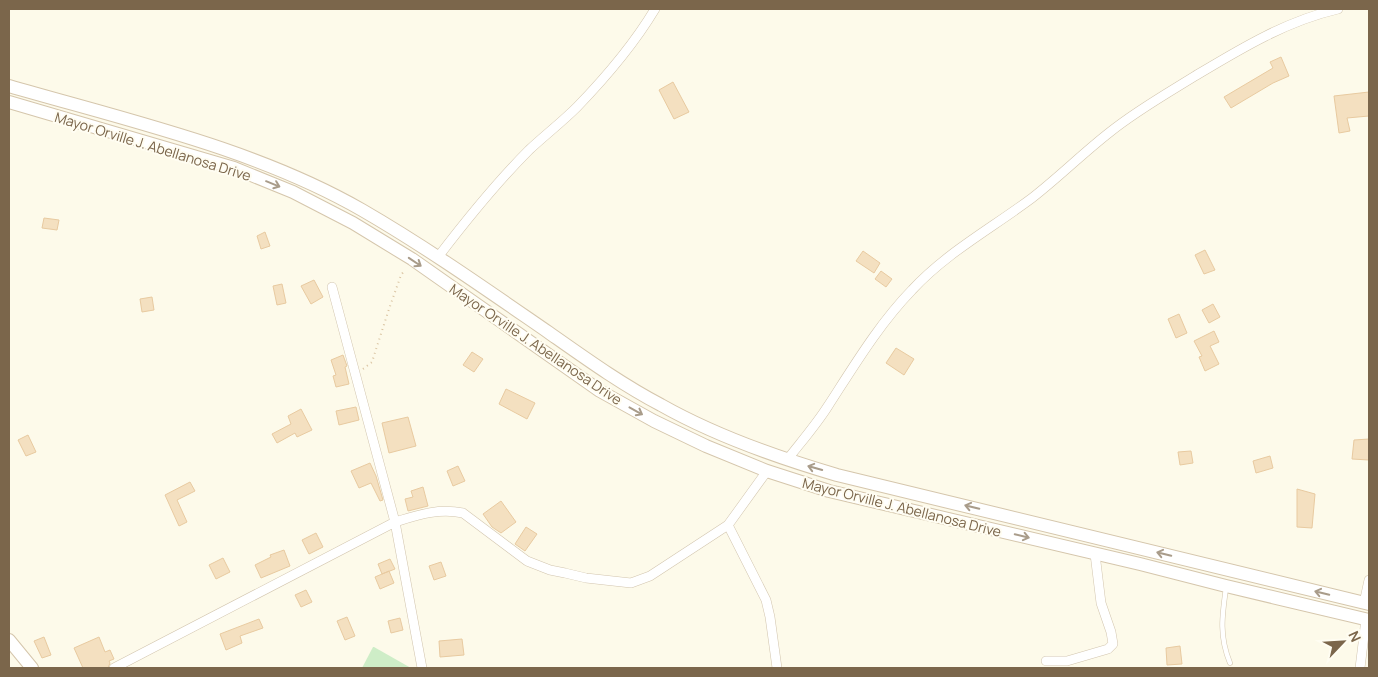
<svg xmlns="http://www.w3.org/2000/svg" width="1378" height="677" viewBox="0 0 1378 677" font-family="Manrope,sans-serif">
	<style>
		.green { fill: #ceedc7 }
		.building { fill: #f4e0c0; stroke: #e8caa0 }
		.lines { fill: none; stroke-linecap: round; stroke-linejoin: round }
		.lane-casing { stroke: #d2c5ae; stroke-width: 5.5 }
		.street-casing { stroke: #d2c5ae; stroke-width: 10 }
		.secondary-casing { stroke: #d5c6ac; stroke-width: 14 }
		.path { stroke: #dac4a2; stroke-width: 2; stroke-dasharray: 1 4; stroke-linecap: butt }
		.lane { stroke: #fff; stroke-width: 4.5 }
		.street { stroke: #fff; stroke-width: 9 }
		.secondary { stroke: #fff; stroke-width: 12 }
		.oneway { stroke: #a99c8a }
		.labels { text-anchor: middle; dominant-baseline: central; stroke-width: 4; stroke-linejoin: round; paint-order: stroke }
		.street-label { font-size: 14px; fill: #7b664b; stroke: #fffdf2 }
	</style>
	<rect width="100%" height="100%" fill="#fdfaea"/>
	<path class="green" d="M373,647H374L411,668H362Z"/>
	<path class="building" d="M1281,57L1289,76L1273,83L1231,108L1224,97L1273,68L1270,62Z
		M673,82L689,112L674,119L659,90Z
		M1369,92V116L1347,118L1350,131L1339,133L1334,96Z
		M44,218L59,220L57,230L42,228Z
		M265,232L270,246L261,249L257,236Z
		M1205,250L1215,270L1204,274L1195,255Z
		M863,251L880,263L874,273L856,261Z
		M881,271L892,279L886,287L875,279Z
		M314,280L323,297L311,304L301,286Z
		M282,284L286,303L277,305L273,286Z
		M152,297L154,310L142,312L140,299Z
		M1213,304L1220,317L1209,323L1202,310Z
		M1179,314L1187,333L1176,338L1168,319Z
		M1214,331L1219,342L1210,346L1219,364L1205,371L1199,357L1202,356L1194,341Z
		M896,348L914,359L904,375L886,363Z
		M472,352L483,359L474,372L463,365Z
		M343,355L347,366L345,367L349,384L336,387L333,376L336,375L331,360Z
		M506,389L535,403L527,419L499,404Z
		M356,407L359,420L339,425L336,411Z
		M301,409L312,430L297,437L295,433L277,443L272,434L291,424L288,416Z
		M408,417L416,446L389,453L382,423Z
		M28,435L36,452L26,456L18,440Z
		M1369,439V460L1352,459L1354,440Z
		M1191,451L1193,463L1180,465L1178,452Z
		M1270,456L1273,468L1256,473L1253,461Z
		M370,463L376,476L383,500L380,501L371,483L359,488L351,471Z
		M458,466L465,481L453,486L447,471Z
		M190,482L195,491L177,500L187,522L179,526L165,495Z
		M423,487L428,506L408,511L405,499L413,497L411,491Z
		M1297,489L1315,494L1312,528L1297,527Z
		M501,501L516,522L501,533L492,527L483,514Z
		M526,527L537,534L525,551L515,544Z
		M316,533L323,547L309,554L302,540Z
		M284,550L290,566L261,578L255,565L271,557L270,555Z
		M223,558L230,572L216,579L209,565Z
		M390,559L395,569L382,574L378,564Z
		M441,562L446,576L434,580L429,566Z
		M389,571L394,583L380,589L375,577Z
		M306,590L312,602L301,607L295,595Z
		M347,617L355,636L345,640L337,621Z
		M400,618L403,630L391,633L388,621Z
		M259,619L263,628L240,636L242,643L226,650L220,634Z
		M44,637L51,655L42,658L34,641Z
		M99,637L105,652L110,650L114,659L109,661L110,663L108,668H83L74,648Z
		M462,639L464,655L440,657L439,641Z
		M1180,646L1182,664L1167,665L1166,648Z"/>
	<g class="lines">
		<defs>
			<path id="lane" d="M1226,588C1222,616 1219,636 1230,663"/>
			<path id="street" d="M438,257C467,219 495,184 529,150C545,135 562,122 577,107C606,77 634,44 655,9
				M332,287L395,522L422,668
				M787,460C801,442 816,425 828,406C854,366 879,324 912,290C946,253 992,228 1032,198C1059,177 1083,153 1110,132C1136,111 1166,94 1195,76C1240,49 1286,21 1338,9
				M728,525L766,600L770,617L777,668
				M1364,603L1369,580
				M1046,661H1067L1108,649L1113,644L1111,632L1101,603L1095,554
				M114,668L395,522C418,515 438,508 463,513L527,561L550,570L565,573L586,578L631,583L650,576L728,525L767,471
				M1360,668L1366,619"/>
			<path id="secondary" d="M9,86C126,120 256,149 362,210C426,247 487,290 548,332C585,358 621,384 661,405C714,435 779,458 837,475L1369,604
				M9,102L234,168L293,192L353,223L412,259L600,391L654,421L706,446L767,471L829,491L1140,564L1226,586L1369,620
				M9,640L32,668"/>
		</defs>
		<use href="#lane" class="lane-casing"/>
		<use href="#street" class="street-casing"/>
		<use href="#secondary" class="secondary-casing"/>
		<path class="path" d="M363,369L372,362L388,312L401,275L405,270"/>
		<use href="#lane" class="lane"/>
		<use href="#street" class="street"/>
		<use href="#secondary" class="secondary"/>
	</g>
	<defs><path id="oneway-shaft" d="M-6 0H5M1.5-3L5.5 0L1.5 3" fill="none" stroke-width="1.6" stroke-linecap="round" stroke-linejoin="round" transform="scale(1.25)"/></defs>
	<g class="oneway">
		<use href="#oneway-shaft" transform="translate(273 184) rotate(22)"/>
		<use href="#oneway-shaft" transform="translate(415 262) rotate(34)"/>
		<use href="#oneway-shaft" transform="translate(636 411) rotate(29)"/>
		<use href="#oneway-shaft" transform="translate(815 468) rotate(-164)"/>
		<use href="#oneway-shaft" transform="translate(972 507) rotate(-166)"/>
		<use href="#oneway-shaft" transform="translate(1022 536) rotate(14)"/>
		<use href="#oneway-shaft" transform="translate(1164 554) rotate(-166)"/>
		<use href="#oneway-shaft" transform="translate(1322 593) rotate(-166)"/>
	</g>
	<g class="labels">
		<g class="street-label">
			<text transform="translate(153 146) rotate(17)">Mayor Orville J. Abellanosa Drive</text>
			<text transform="translate(536 344) rotate(34)">Mayor Orville J. Abellanosa Drive</text>
			<text transform="translate(902 507) rotate(14)">Mayor Orville J. Abellanosa Drive</text>
		</g>
	</g>
	<rect width="1378" height="677" fill="none" stroke="#7b664b" stroke-width="20"/>
	<g transform="translate(1343 642) rotate(65)" stroke="#fffdf2" stroke-width="4" paint-order="stroke">
	<path d="M0-4L9 19L0 12L-9 19Z" fill="#7b664b"/>
	<text y="-8" font-size="14" font-weight="bold" text-anchor="middle" fill="#7b664b">N</text>
	</g>
</svg>
